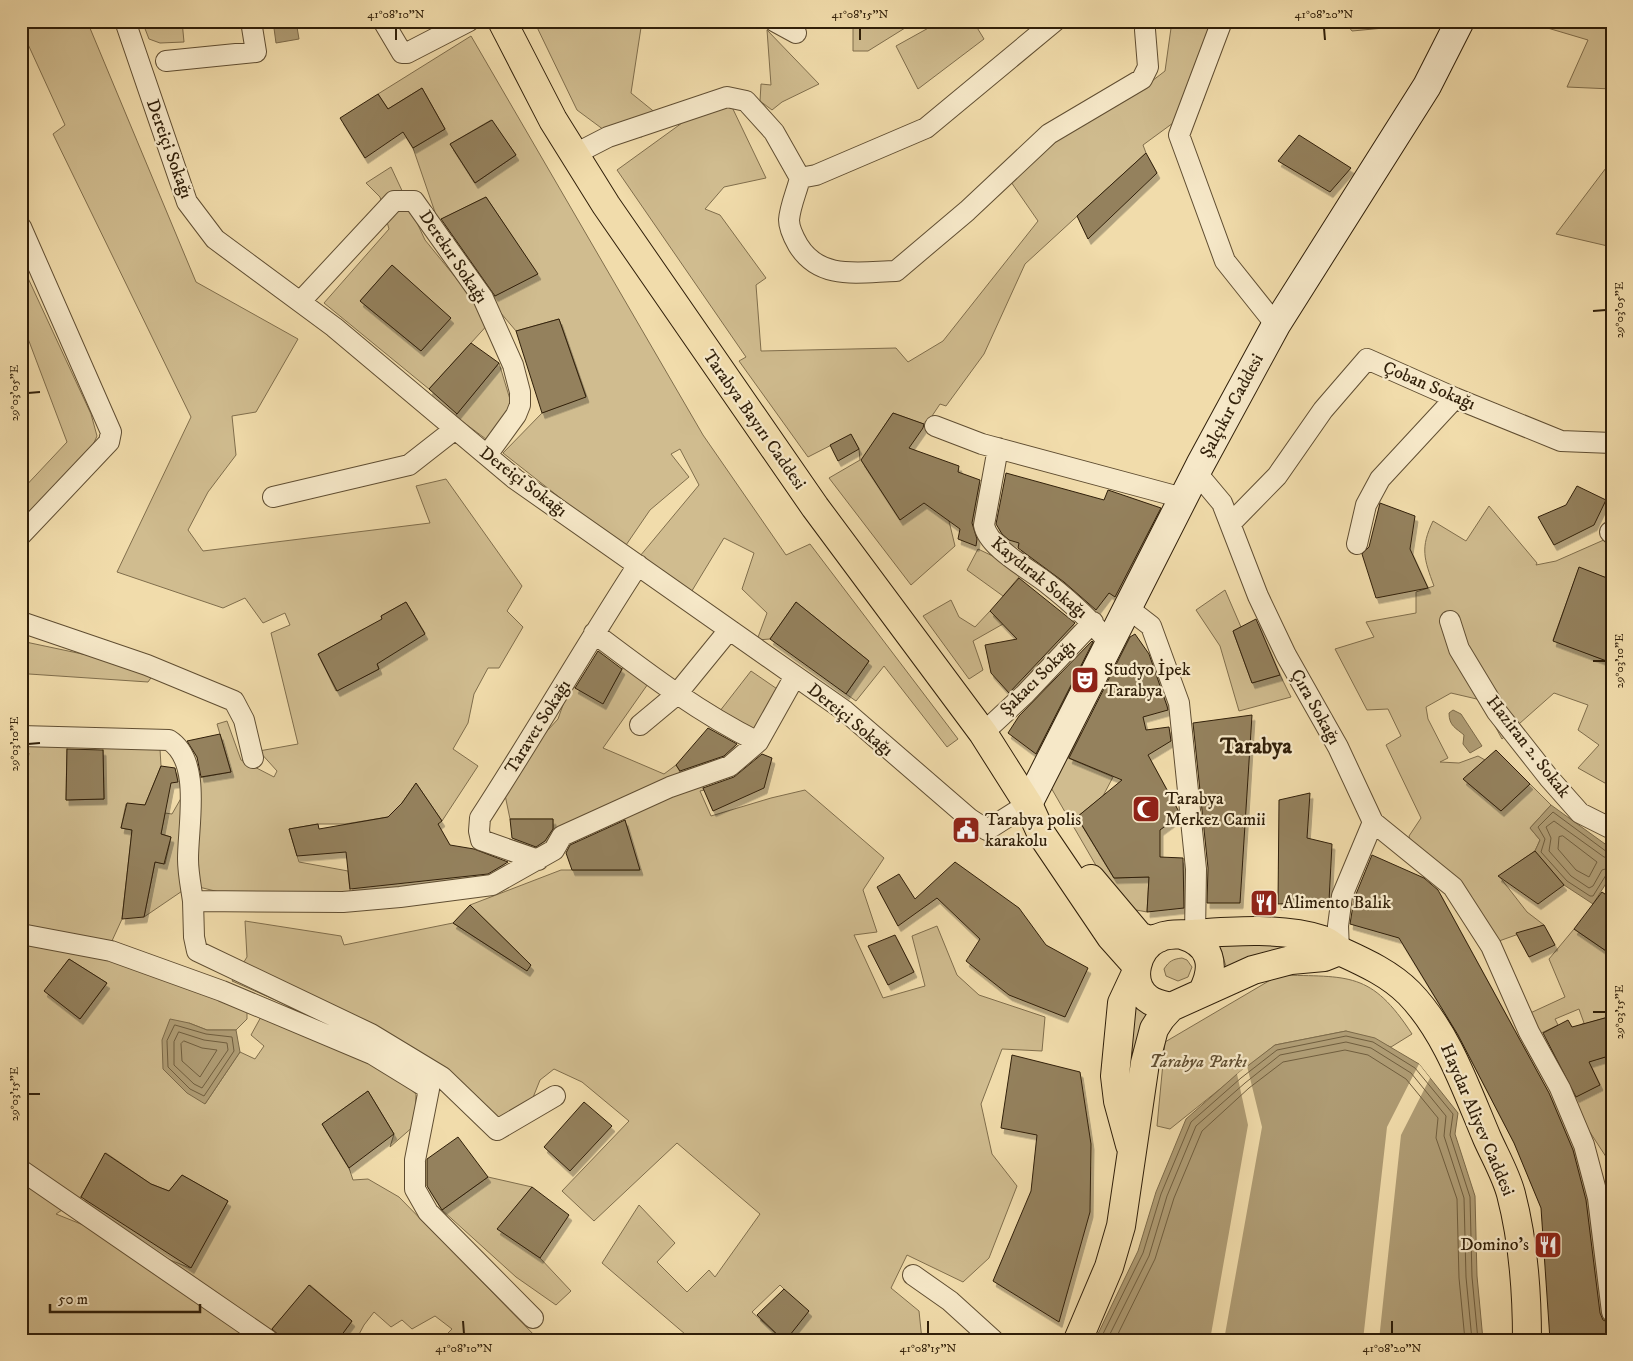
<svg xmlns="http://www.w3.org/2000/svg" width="1633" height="1361" viewBox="0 0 1633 1361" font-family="'IM FELL DW Pica',serif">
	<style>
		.green { fill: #d0bc8f; stroke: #806e4c; fill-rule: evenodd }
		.water { fill: #af9c74; stroke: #7c6a49 }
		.pier { fill: #f1dcab }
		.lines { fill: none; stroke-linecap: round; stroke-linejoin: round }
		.shore { stroke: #705e3e; stroke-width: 1 }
		.building { fill: #94815d; stroke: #301f09; filter: url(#shadow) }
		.minor-casing { stroke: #604e32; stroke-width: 22 }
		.secondary-casing { stroke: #301f09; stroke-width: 30 }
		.primary-casing { stroke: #301f09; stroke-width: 30 }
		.minor { stroke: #f6e8c8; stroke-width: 20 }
		.secondary { stroke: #f6e8c8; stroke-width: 28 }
		.primary { stroke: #f1dcab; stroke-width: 28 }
		.ticks { fill: none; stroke: #301f09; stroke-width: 2 }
		.labels { text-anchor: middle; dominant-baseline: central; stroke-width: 4.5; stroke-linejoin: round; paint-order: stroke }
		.street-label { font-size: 18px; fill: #301f09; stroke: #f6e8c8 }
		.poi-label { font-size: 18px; fill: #301f09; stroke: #f6e8c8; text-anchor: start }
		.park-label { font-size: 18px; font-style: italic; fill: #604e31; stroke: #f6e8c8 }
		.district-label { font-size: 22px; font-weight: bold; fill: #301f09; stroke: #f6e8c8 }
		.neatline { fill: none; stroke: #301f09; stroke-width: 2 }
		.ticks-label { font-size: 12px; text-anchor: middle; fill: #301f09 }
	</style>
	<defs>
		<filter id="shadow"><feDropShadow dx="3" dy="5.5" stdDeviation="0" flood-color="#0004"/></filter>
	</defs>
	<rect width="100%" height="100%" fill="#f1dcab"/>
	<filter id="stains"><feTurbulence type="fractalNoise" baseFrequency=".004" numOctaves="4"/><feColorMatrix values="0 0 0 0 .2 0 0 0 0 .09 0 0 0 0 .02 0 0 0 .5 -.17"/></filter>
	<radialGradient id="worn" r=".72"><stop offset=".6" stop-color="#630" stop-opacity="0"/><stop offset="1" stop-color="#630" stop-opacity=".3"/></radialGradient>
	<path class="green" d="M21,21H87L196,282L298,339L256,412L232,416L236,455L208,492L188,530L203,551L430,523L416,486L446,479L522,586L507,611L523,627L499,668H488L474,694L468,723L453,749L478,766L442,821L416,783L402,803L388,817L345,824H318L289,829L299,862L348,871L351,901L247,899L191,885L144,917L155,862L165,864L171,837L161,834L165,813L172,814L192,779L231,772L217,724L227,721L241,760L274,777L277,771L259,751L298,744L271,633L290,625L285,613L263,623L245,598L223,608L117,572L191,417L53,134L65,125L21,29ZM406,602L425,633L398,650L381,616ZM364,629L379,669L336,691L318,654Z
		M142,21H182L184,42L160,43L149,39Z
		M534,21H642L631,93L657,114L642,137L604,130L577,110Z
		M853,21H900L905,28L868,51H853Z
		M941,21H973L984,39L918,89L896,46Z
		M1172,21H1226L1203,101L1143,145L1146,153L1025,264L984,354L946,406L940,404L926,425L893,413L877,437L949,521L955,546L911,585L829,478L860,460L859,449L851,435L808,457L739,361L746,357L617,170L693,115L731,105L766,178L724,187L705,209L720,215L766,278L756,285L761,351L896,348L908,362L943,341L1038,221L1011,182L1060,138L1135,94L1165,71ZM872,452L900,519L861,460Z
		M1344,21H1402L1384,28L1352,31Z
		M1524,21H1612V89L1567,87L1588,40Z
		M767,30L819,84L782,102L772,110L760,101L761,84L771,85Z
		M471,36L703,435L786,555L810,544L958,739L947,747L884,666L856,701L846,694L869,661L796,602L770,639L757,640L767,613L742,589L754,553L724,538L690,594L640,556L699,485L680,449L671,454L689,477L650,510L624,548L503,453L542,413L586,396L559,319L516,331L489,299L537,274L486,197L438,221L413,148L445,129L422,88L388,109L378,94ZM491,120L516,155L475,183L450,144Z
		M1612,160V247L1556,234Z
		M391,167L425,240L491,321L429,389L324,303L389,229L380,197L366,183ZM392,265L450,318L421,351L360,301Z
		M21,263L91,414L97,436L88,456L21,521V491L67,442L21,320Z
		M499,363L512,406L498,448L455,416Z
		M1489,506L1537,563L1536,565L1556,561L1606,539L1612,550V580L1579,568L1553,640L1612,663V787L1578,768L1599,745L1578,730L1588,705L1554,693L1502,739L1481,700L1451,693L1426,707L1428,719L1448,758L1440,762L1459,763L1478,756L1485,760L1463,779L1501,811L1530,784L1551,805L1530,828L1540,840L1535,851L1499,876L1527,912L1544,925L1485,946L1453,898L1413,853L1409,836L1421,818L1386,745L1401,736L1388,709L1367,710L1335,649L1374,637L1366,622L1416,613V592L1434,586C1424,559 1420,548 1433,521L1466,541Z
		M978,549L1024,571L1003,596L967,570Z
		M1225,590L1241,627L1233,631L1252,683L1280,675L1291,697L1239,711L1220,646L1196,610Z
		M951,600L959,617L975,627L990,611L1003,624L973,641L983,670L969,679L923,616Z
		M21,641L87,655L153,675L148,682L29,674L21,671Z
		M626,662L650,681L603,748L664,774L676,765L686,782L701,783L704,790L700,791L711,816L771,798L805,790L884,858L863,890L877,932L854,935L883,998L925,986L912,936L937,926L957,975L979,995L1045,1017L1042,1051L1002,1049L981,1104L992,1154L1017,1186L989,1258L963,1282L907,1255L891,1288L919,1311L922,1340H786L784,1289L780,1285L752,1312L783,1340H692L602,1263L639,1205L675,1243L657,1262L687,1292L709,1270L715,1277L760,1214L677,1143L594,1221L562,1191L629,1121L582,1082L554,1069L540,1080L532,1100L489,1132L422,1072L335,1026L232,981L247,957L245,921L341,936L344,945L453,923L510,960L519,953L470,905L561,870H639L623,814L553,837V819H510L504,790L537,742L558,719L570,685L603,703Z
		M751,671L783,693L750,739L716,716Z
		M1073,726L1081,732L1068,758L1113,777L1103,796L1077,817L1114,878L1149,877L1147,912L1136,910L1098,869L1046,779Z
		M21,738L67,742L66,800L104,799L103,744L160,749L161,766L145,805L126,804L121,828L132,830L122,919L111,943L21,926V803L29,753L21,752Z
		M1574,929L1612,955V1016L1584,1024L1598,1059L1612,1055V1166L1569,1100L1599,1084L1573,1029L1584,1023L1579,1009L1555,1019L1558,1025L1535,1036L1526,1015L1565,997L1549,959Z
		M1216,937L1316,944L1227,969Z
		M21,943L119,961L247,1010V1019L236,1030H207L189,1023L205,1104L240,1052L255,1059L264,1046L251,1035L262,1015L393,1074L416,1094L415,1125L390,1147L394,1134L368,1091L322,1124L349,1168L353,1180L368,1179L399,1197L539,1340H441L452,1329L435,1316L412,1329L402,1320L391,1327L374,1312L364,1325L356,1340H338L352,1321L310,1285L271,1330L284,1340H21ZM69,959L107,983L80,1019L45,991ZM106,1153L151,1184L169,1191L182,1175L228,1201L190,1268L56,1214L80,1198Z
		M1182,958L1187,960L1192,967L1188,977L1178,981L1166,976L1164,969C1169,961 1173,959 1182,958Z
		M1279,975C1349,977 1371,971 1412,1034L1391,1047L1346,1031L1275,1045L1170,1129L1157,1126L1165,1042Z
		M1134,994L1153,1015L1135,1053H1130Z
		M488,1177L532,1187L498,1229L540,1258L571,1291L556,1305L516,1277L442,1210Z"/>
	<path class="water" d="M273,21H296L299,39L276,43Z
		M1453,710L1461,714L1482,746L1470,753L1463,744L1464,735C1456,728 1449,726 1449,713Z
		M1551,805L1612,849V874L1593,904L1564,885L1535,851L1540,840L1530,828Z
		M170,1019L189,1023L207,1030H236L240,1052L205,1104L187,1093L163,1069L162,1040Z
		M1346,1031L1375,1038L1419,1064L1458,1113L1455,1134L1475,1196L1477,1276L1483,1340H1095L1138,1251L1156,1192L1186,1119L1237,1074L1275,1045Z"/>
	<path class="pier" d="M1419,1064L1430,1078L1401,1135L1379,1340H1363L1387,1127Z
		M1247,1066L1262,1127L1224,1340H1210L1248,1125L1237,1074Z"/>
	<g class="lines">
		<path class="shore" d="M1563,836L1597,862L1589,877L1576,870L1558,849L1559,837Z
			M1612,853L1607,852L1553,812L1538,827L1545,839L1541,852L1567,881L1590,896H1593L1606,875L1612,873
			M1612,859L1604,857L1554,821L1546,827L1551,838L1549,851L1571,876L1589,888L1593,886L1602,870L1612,867
			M175,1025L206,1034L232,1037L234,1051L204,1096L190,1089L168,1067L167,1041Z
			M179,1032L204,1040L227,1043L228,1050L202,1088L194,1084L174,1065V1042Z
			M184,1041L202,1048L217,1050L200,1077L182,1061L181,1044Z
			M1100,1340L1143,1253L1161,1194L1191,1122L1241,1078L1277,1050L1346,1036L1373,1042L1415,1068L1453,1114L1450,1135L1470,1197L1472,1277L1478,1340
			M1107,1340L1149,1256L1167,1196L1196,1126L1245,1083L1280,1055L1346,1042L1371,1048L1411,1073L1446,1116L1444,1136L1464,1198L1466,1277L1472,1340
			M1115,1340L1155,1259L1174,1198L1202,1131L1249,1088L1283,1062L1345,1050L1368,1055L1406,1079L1438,1118L1436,1138L1457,1199L1459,1278L1465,1340"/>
	</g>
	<path class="building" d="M422,88L445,129L413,148L403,132L365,158L340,118L378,94L388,109Z
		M492,120L516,155L475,183L450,144Z
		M1299,135L1351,168L1330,192L1278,161Z
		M1146,153L1157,173L1088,239L1077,216Z
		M486,197L538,274L495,296L441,219Z
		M392,265L451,318L421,351L360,301Z
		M559,319L586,397L542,413L516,331Z
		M471,343L499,363L457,414L429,389Z
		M893,413L924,424L923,428L909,448L959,466L958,472L980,480L972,523L977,539L976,546L958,539L960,529L924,503L900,520L861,460Z
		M851,434L859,449L838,461L830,445Z
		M1006,473L1104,500L1108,490L1161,508L1115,597L1109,593L1096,610L1064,582L1018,548L1019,543L1009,540L1002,534L996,524Z
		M1577,486L1606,500L1594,525L1554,545L1538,517L1566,505Z
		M1380,503L1415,516L1410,549L1428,588L1376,598L1362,554L1369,547Z
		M1579,567L1612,580V663L1553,641Z
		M1019,578L1075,623L1009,693L991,673L985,645L1017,639L990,611Z
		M406,602L425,634L377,664L379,669L337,691L318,654L382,619L381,616Z
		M796,602L869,661L846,694L770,639Z
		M1256,619L1280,675L1252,683L1233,631Z
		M1135,634L1149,654L1167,706L1168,710L1143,717L1146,730L1169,727L1171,741L1148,755L1178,810L1179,816L1160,830V857L1183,858L1184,908L1147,912L1149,877L1114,878L1077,817L1122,780L1069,758L1130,637Z
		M1092,641L1093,642L1036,754L1008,733L1019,716Z
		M598,651L622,669L603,704L575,688Z
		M1252,715L1240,903H1207L1208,868L1193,723Z
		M708,728L737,744L724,756L680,771L676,765Z
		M220,734L231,772L201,777L197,757L187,741Z
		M67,749L103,750L104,799L66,800Z
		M1496,750L1530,784L1501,811L1463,779Z
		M762,754L772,758L764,788L713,811L703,788L734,777Z
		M161,766L175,768L178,782L171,783L161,834L171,837L164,864L155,862L144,917L122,919L132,830L121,828L127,803L145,805Z
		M416,783L442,821L438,824L450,845L474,849L508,862L488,874L350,889L346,852L297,856L289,829L318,824L319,829L388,817L402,803Z
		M1310,793L1307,838L1332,844L1329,901L1278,904L1279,800Z
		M510,819H553V829L545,841L536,847L512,838Z
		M625,820L640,870H572L566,853L570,845Z
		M1535,851L1564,885L1538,904L1498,876Z
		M1372,855L1424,878L1438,890L1549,1093L1573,1150L1586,1200L1600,1313L1603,1320L1612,1324V1340H1550L1541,1208L1514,1143L1458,1035L1399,938L1350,924L1354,899Z
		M955,862L1019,908L1046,945L1088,968L1065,1017L1009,995L966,961L980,939L937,898L898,926L877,887L899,874L915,899Z
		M1602,892L1612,899V955L1574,929Z
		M470,905L531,965L527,971L453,923Z
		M1544,925L1555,945L1529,957L1516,933Z
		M895,935L914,972L888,985L868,946Z
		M69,959L107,983L80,1019L44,991Z
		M1612,1016V1055L1589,1062L1600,1085L1576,1097L1543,1033L1568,1020L1572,1027Z
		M1012,1055L1080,1072L1091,1144L1090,1212L1059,1322L993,1281L1031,1191L1037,1135L1001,1128Z
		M368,1091L394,1134L349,1168L322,1124Z
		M584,1102L612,1126L570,1171L544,1147Z
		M458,1137L488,1177L442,1210L427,1186V1159Z
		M105,1153L151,1184L169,1191L182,1175L228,1201L191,1268L81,1197Z
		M532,1187L569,1215L540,1258L497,1229Z
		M309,1285L352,1321L338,1340H284L272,1329Z
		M784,1289L809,1311L786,1340H783L757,1315Z"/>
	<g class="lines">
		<defs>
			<path id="minor" d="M125,21L187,202L215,239L334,327L515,479L845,711L970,819L987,830L1028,804
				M383,21L402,53H407L469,21
				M774,21L796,33
				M1222,21L1179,135L1225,261L1276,325
				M166,61L256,52L251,21
				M573,155L608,137L727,97L746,101L774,132L800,178L816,175L926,128L1055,21
				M800,178C797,191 790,206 789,220C789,228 794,238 798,245C820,281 859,272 896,271L967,211L1049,134L1142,79L1148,67L1145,30
				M21,227L111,432L109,442L21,535
				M300,302L394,201H414L483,298L513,365L520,392V405L516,415L487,455
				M935,426L982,444L1183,498
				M998,448L984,525C988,548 1031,570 1048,584C1071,602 1092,621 1110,644
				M1196,472L1222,503L1258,596L1286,655L1338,747L1373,822L1342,896L1338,926L1339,951
				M273,497L409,465L455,429
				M1230,524L1277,476L1323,410L1367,359L1455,398L1561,441L1612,443
				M1610,532L1612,534
				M1357,544L1366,505L1380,479L1455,398
				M1129,609L1151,626L1179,703L1196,869L1195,934
				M1450,621L1459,649L1497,712L1549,778L1580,813L1612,829
				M21,622L147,665L234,701L244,720L253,758
				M594,633C647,673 698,712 758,742
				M640,725L676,695L729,630
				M983,733L1025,694L1093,622
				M21,736L169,740C202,761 188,824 188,859C188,873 191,887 193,901
				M1373,822L1453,887L1491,946L1529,1032L1560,1088L1584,1145L1598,1198L1612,1312
				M538,860L481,840L479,831L480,818C534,735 584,648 638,565
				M21,934L111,951L222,991L372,1054L429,1089L415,1160V1189L428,1212L533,1318
				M555,1096L497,1130L442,1077L371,1034L197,951L194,937L193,901L343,902L400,897L492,885L554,850L562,836L670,787L730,766L758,742L795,676
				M21,1170L268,1340
				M913,1275L950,1301L993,1340"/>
			<path id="secondary" d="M1028,804L1200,465L1276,325L1427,86L1460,21"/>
			<path id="primary" d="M502,21L553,120L606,205L815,507L983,733L1028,804L1042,835L1111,937L1136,965
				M1091,879L1139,936L1149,940L1159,938
				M1182,935C1211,944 1216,965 1203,991
				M1171,1007C1162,1005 1154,1004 1147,998C1127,981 1137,948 1158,938C1169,933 1180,935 1192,934C1233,931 1282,927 1323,940C1331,943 1335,949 1342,952C1366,963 1390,974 1409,993C1447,1032 1466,1089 1487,1138C1495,1156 1506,1175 1511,1194C1523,1240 1527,1292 1527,1340
				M1130,1145L1118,1101L1115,1076L1122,1003L1136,973
				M1078,1340L1109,1267L1121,1226L1145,1063L1154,1029L1161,1018L1171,1007L1253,970L1291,960L1324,957L1339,951"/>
		</defs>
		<use href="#minor" class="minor-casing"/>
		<use href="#secondary" class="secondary-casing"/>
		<use href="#primary" class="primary-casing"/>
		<use href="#minor" class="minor"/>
		<use href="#secondary" class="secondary"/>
		<use href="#primary" class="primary"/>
	</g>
	<path class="ticks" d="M396,28V40M860,28V40M1324,28L1325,40M1593,311L1606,310M28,393L40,392M1593,661H1606M28,744L40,743M1593,1012H1606M28,1094H40M463,1321L464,1334M928,1321V1334M1392,1321V1334"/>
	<defs>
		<symbol id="theatre-square" viewBox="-11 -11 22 22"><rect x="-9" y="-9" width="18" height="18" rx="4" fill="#8f2418" stroke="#f6e8c8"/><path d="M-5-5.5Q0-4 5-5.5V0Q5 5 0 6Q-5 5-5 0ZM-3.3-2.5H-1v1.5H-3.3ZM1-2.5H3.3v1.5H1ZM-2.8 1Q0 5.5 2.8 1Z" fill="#fff"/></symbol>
		<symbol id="mosque-square" viewBox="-11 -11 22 22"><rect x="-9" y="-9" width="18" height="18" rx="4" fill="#8f2418" stroke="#f6e8c8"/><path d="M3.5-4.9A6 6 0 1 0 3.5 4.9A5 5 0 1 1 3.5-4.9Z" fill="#fff"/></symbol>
		<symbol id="civic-square" viewBox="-11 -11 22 22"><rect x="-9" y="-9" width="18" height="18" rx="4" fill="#8f2418" stroke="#f6e8c8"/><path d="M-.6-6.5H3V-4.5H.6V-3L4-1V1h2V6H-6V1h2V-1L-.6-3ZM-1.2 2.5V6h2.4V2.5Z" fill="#fff"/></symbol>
		<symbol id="restaurant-square" viewBox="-11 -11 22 22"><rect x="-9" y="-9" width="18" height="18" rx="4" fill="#8f2418" stroke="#f6e8c8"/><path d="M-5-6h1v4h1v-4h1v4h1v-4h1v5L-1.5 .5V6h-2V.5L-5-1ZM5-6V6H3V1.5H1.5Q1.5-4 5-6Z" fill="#fff"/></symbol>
	</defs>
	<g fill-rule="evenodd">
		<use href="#theatre-square" x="1069" y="664" width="32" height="32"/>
		<use href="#mosque-square" x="1130" y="793" width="32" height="32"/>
		<use href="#civic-square" x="950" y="814" width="32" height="32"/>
		<use href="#restaurant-square" x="1248" y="887" width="32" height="32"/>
		<use href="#restaurant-square" x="1532" y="1229" width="32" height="32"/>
	</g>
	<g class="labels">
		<g class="street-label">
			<text transform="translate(169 149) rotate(70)">Dereiçi Sokağı</text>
			<text transform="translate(453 257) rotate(56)">Derekır Sokağı</text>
			<text transform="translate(1429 386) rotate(23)">Çoban Sokağı</text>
			<text transform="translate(1232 406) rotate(-62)">Şalçıkır Caddesi</text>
			<text transform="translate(754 420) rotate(55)">Tarabya Bayırı Caddesi</text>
			<text transform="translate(523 482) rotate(37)">Dereiçi Sokağı</text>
			<text transform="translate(1039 578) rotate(39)">Kaydırak Sokağı</text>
			<text transform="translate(1038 678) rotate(-45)">Şakacı Sokağı</text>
			<text transform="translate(1315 707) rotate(61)">Çıra Sokağı</text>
			<text transform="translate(850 720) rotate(39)">Dereiçi Sokağı</text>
			<text transform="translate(538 727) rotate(-58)">Taravet Sokağı</text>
			<text transform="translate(1528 747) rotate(52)">Haziran 2. Sokak</text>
			<text transform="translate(1477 1120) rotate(67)">Haydar Aliyev Caddesi</text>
		</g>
		<g class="poi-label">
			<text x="1104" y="670">Studyo İpek<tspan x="1104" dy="21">Tarabya</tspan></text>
			<text x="1165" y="799">Tarabya<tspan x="1165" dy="21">Merkez Camii</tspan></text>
			<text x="985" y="820">Tarabya polis<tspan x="985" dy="21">karakolu</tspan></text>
			<text x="1283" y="903">Alimento Balık</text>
			<text x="1529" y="1245" text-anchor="end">Domino's</text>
		</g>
		<g class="park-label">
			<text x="1198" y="1062">Tarabya Parkı</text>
		</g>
		<g class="district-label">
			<text x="1256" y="746">Tarabya</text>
		</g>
	</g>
	<rect width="1633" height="1361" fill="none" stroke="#f1dcab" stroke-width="55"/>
	<path d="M50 1304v8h150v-8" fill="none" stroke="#301f09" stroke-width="2.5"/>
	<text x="58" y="1304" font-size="15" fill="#301f09" stroke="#f6e8c8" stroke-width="4" paint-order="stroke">50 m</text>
	<rect x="28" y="28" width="1578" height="1306" class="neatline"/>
	<g class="ticks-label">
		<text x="396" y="18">41°08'10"N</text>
		<text x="860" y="18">41°08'15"N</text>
		<text x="1324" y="18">41°08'20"N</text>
		<text transform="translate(1619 310) rotate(-90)" y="4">29°03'05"E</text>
		<text transform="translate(14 393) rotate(-90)" y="4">29°03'05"E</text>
		<text transform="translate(1619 661) rotate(-90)" y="4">29°03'10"E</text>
		<text transform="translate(14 744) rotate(-90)" y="4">29°03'10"E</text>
		<text transform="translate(1619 1012) rotate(-90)" y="4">29°03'15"E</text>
		<text transform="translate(14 1094) rotate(-90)" y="4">29°03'15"E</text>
		<text x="464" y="1352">41°08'10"N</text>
		<text x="928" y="1352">41°08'15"N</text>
		<text x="1392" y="1352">41°08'20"N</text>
	</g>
	<rect width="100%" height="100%" filter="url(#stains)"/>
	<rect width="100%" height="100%" fill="url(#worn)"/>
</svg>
